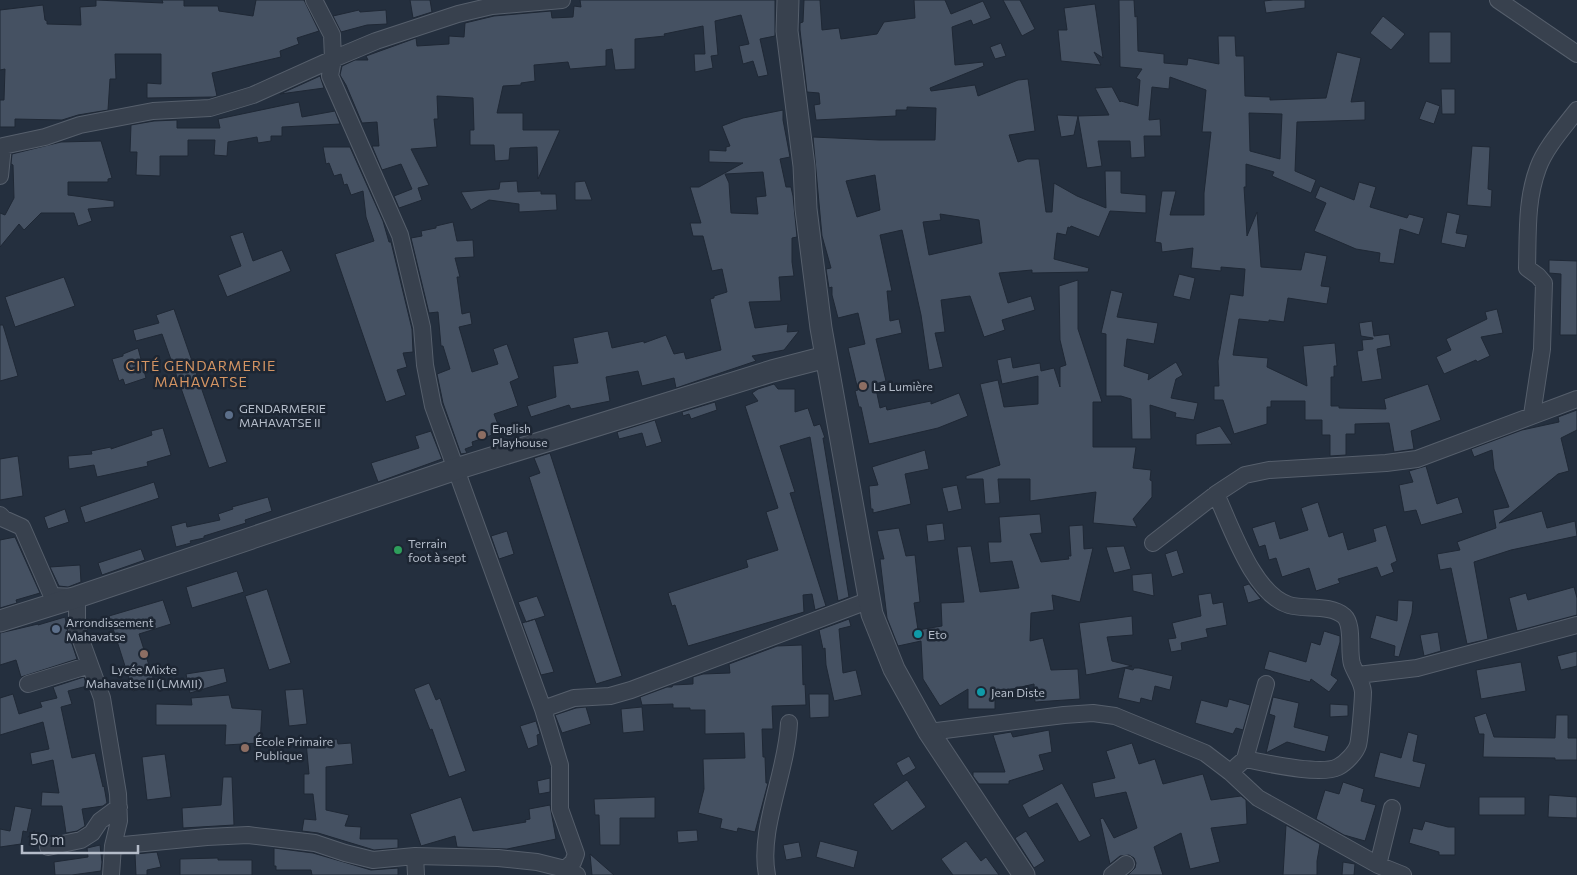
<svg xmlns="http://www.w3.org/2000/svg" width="1577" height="875" viewBox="0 0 1577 875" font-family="Commissioner,sans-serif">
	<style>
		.building { fill: #455162; stroke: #1f2835; fill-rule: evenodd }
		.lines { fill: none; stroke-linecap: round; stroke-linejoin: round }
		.minor-casing { stroke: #565f6c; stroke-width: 18 }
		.tertiary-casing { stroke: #565f6c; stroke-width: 23 }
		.minor { stroke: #38414e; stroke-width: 16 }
		.tertiary { stroke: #38414e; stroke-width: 21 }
		.education-dot { fill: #8d6e63; stroke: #1d2633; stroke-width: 2 }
		.service-dot { fill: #5c6f8a; stroke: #1d2633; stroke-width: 2 }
		.leisure-dot { fill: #2e9e5b; stroke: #1d2633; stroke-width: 2 }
		.culture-dot { fill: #0f9aa8; stroke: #1d2633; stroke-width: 2 }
		.labels { text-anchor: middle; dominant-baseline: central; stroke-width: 5; stroke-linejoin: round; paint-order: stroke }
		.poi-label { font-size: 12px; fill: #b4bcc9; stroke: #1d2633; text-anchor: start }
		.neighbourhood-label { font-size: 14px; letter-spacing: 1px; fill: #d59563; stroke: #1d2633 }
	</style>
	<rect width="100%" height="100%" fill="#242f3e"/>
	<path class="building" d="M96,0L163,3L162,0H184V6H218L219,11L253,16L256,0H304L319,31L297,38L299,44L280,51L281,57L212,73L217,96L213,97L147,98V83L161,84V54H115L116,79H110L108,110L78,115L62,120L15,119V127H0V100H4L5,69L0,70V10L43,5L45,20L47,21V24L81,25L80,7L96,6Z
		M410,0H430L432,12L413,18Z
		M580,0H775V36L760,39L768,75L758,77L753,61L743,64L739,46L749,44L741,15L715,21L718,55L711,56L713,68L695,72L694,54H705L703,26L664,34L665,36L635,39V69L615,70L612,49L606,50V66L570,69L568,62L534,65L535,81L521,83V85L503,86L497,113H523V130H560L538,179L537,147L510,148L509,160L495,161L494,145H470V130H474L473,98L437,96L438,119H434L437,147L411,149L429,185L418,188L422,200L399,208L394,196L412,189L401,164L382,170L372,146H379L377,122L362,123L346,85L340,75L342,66L355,60H368L366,56L416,38L417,46L449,44V36L464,37L465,23L494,16L551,11L552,18L573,17L574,6L581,7Z
		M804,0H820L822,30L839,28L841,39L877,34L884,22L915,18L914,0H945L951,14L983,1L991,18L973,25L971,20L952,27L955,65L983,62L984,66L930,88L931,91L975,85L978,96L1018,80L1028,79L1035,131L1009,135L1018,162L1027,159H1039L1046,212H1052L1054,183L1077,196L1106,208L1105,171H1121V193L1146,195V213L1110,211L1099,237L1071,226L1070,228L1068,227L1066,235L1057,233L1054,259L1089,268L1088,272L1032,273V270L999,273L1008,303L1031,296L1035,310L1002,320L1005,330L984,337L970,296L941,300L945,332L935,333L943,367L929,370L921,315L902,230L880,235L892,291H887L890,321L899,319L902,333L876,339L886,381L875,384L880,408L886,406L887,410L931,401V404L959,393L968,416L938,428L869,444L861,407H859L855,391L858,390L848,348L865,344L858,313L838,318L832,295V287L829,288L826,269L831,268L822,236L813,137L879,140H935L936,108L907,107V110H896V116L816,120L814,105L820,104L819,93L807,92L800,30V23L803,22ZM875,175L880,210L857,217L846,181ZM940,214L979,220L982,243L929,255L923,222L941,220Z
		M1003,0H1020L1035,29L1022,36Z
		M1119,0H1134L1135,17L1137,16L1138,51L1164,54V63L1187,65L1188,58L1219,64L1218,36H1235L1236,56H1244L1245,96L1270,97V100L1326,98L1337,52L1361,58L1351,102L1365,101V120L1297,122L1295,171L1316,180L1311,193L1272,176L1274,172L1246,164V187H1244L1247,236L1257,212L1261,267L1301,270L1305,252L1327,256L1321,286L1330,287L1327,304L1288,298L1284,322L1269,320V322L1239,319L1233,355L1268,358L1267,367L1307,386L1303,346L1335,343L1337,366H1334V377H1331V406H1339V408L1386,409L1384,399L1428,384L1441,420L1411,431L1414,449L1394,452L1389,423L1355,424V434H1346V455L1330,456V435H1322V420H1305V401H1271V407H1267V424L1234,434L1223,400H1214V386H1219L1218,361L1230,294L1243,296L1245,269L1221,267V271L1191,268L1193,248L1162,252L1161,243L1155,242L1162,191H1176L1170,215H1204V193L1211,132H1202L1206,90L1170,77L1169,89L1152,87L1149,120L1160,119L1161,136H1144L1145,157L1131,158L1130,141H1098L1102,166L1087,168L1078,116L1109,115L1095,88L1112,87L1120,102L1121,101L1138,106L1140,80L1136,78L1142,69L1120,67ZM1249,113L1282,114L1280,159L1250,151Z
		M1273,0H1305V8L1266,13L1264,1Z
		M1095,4L1103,58L1094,52L1101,65L1061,61L1058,30H1067L1064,8Z
		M359,10L360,12L386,10L387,24L367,25L341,32L333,16Z
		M1383,16L1405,34L1391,50L1370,33Z
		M1429,32H1451V63H1429Z
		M1001,43L1006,56L995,59L990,47Z
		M320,76L324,88L280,94Z
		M1441,89H1455V114H1442Z
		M1426,101L1440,106L1434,124L1419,119Z
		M299,102L302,117L335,111L340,124L282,127V136H271V141L258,143L257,137L228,142L227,156L214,155L215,140H188V156H160V176L136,175L137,152H130L131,125L154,121L177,120V128H220L218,119Z
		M783,110V120L790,157L780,159L786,187H791L793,196L797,237L792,238V262L794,276L779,277L781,301L749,302L755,328L788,324L787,332L799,331L784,350L752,356L756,361L676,388L674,378L642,386L638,371L606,377L610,401L571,409L569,405L531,417L527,406L556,397L553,366L578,363L573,338L608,331L612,348L644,341V343L666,335L674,354L684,352L686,359L721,350L710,299L714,298V296L727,292L722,269L712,271L703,236H693L690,223H701L690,187H699L743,163L709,162V150L726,151V147L730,146L722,126L743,118ZM763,172L766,196L756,197L758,214L731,213L729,183L725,174Z
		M1057,115L1078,116L1074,135L1061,137Z
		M101,141L112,178L108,179V182H68V195L114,201V207L88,209L92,221L78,226L74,213H41L24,230L19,224L0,247V213L5,215L14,198L13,165L11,164L12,154L61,142Z
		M1472,146L1490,147L1488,189L1492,190L1491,207L1467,205Z
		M323,147H350L383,221L389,242H391L412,329L413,352L403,353L407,367L397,370L406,395L386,402L335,254L374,241L366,217L363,191L351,195L347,184L344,185L341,174L334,176L329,163L326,164Z
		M517,181L518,192L541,191V194H556L557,210L519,212V204L489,200L471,210L461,192L499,189L500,182Z
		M585,181L592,200H575V182Z
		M1359,182L1376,187L1370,207L1407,218L1409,214L1424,218L1419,235L1400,229L1394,264L1379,262L1380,253L1356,249L1314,231L1326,203L1315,198L1320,186L1354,200Z
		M1447,212L1460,215L1456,233L1468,235L1465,248L1441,243Z
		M453,222L457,241L473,240L474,257L455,258L460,277H457L462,314L470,312L472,324L459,327L472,372L498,364L493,349L507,344L519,378L510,382L518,406L494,414L501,432L472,442L473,446L465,449L467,453L461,454L443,403L437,374L450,369L443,346H441L438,312L429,313L411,238L422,236L421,231L436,228V226Z
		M243,232L253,261L282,250L291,271L227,297L218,275L241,266L230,236Z
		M1549,260L1577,261V335H1560L1561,274L1549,273Z
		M1179,274L1195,278L1190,300L1173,296Z
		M64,277L75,306L15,327L5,297Z
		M1078,280V329L1102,402H1093V447H1136L1133,468L1151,470L1150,480L1152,481V497L1133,519L1137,527L1093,523L1096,492L1030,501V479H998L1000,503L985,504L983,479H966V476L1000,465L980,384L998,380L1004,407L1038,404V376L1002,384L997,360L1011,357L1013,368L1040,363L1041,371L1054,368L1060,387V367L1066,365L1060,340L1059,286Z
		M1111,290L1123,293L1117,317L1158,323L1154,344L1127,339L1124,366L1149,374L1148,380L1176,362L1183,375L1176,379L1171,398L1198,403L1194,420L1175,417L1176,413L1150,405L1151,439H1132L1131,399L1121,396H1106V334L1101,333Z
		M174,309L227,462L209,468L162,334L136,341L133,330L159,323L156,315Z
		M1497,309L1503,333L1481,337L1490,356L1477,362L1476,360L1444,374L1436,357L1451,350L1446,339L1487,319L1485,312Z
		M1372,321L1374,336L1389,334L1391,346L1377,349L1382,379L1362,382L1357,351L1363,350L1362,340L1373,339V338L1361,336L1359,323Z
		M0,325H3L18,376L0,381Z
		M138,348L146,378L125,385L123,379L119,381L112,359L123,356V354Z
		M774,384L778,389H795V412L808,408L814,426L820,424L825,438H823L849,597L838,601L810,437L780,446L795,492L790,493L826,606L815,610L812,594L803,595L804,612L688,646L675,605L672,606L668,593L748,567L746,560L778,550L766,512L778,508L745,406L758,401L752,393L758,389Z
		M715,402L717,410L691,419L689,414L683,416L682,412Z
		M1577,410V430L1561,438L1569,471L1558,474L1499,523L1542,511L1547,528L1575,521L1577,536L1511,550L1474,562L1488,639L1467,644L1451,568L1440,570L1437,554L1460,550L1457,542L1496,528L1493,510L1509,507L1494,469L1492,450L1474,457L1471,449L1522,430L1559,422L1558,417Z
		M655,420L662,442L646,447L642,433L619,439L617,432Z
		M1220,426L1232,444L1196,445V434Z
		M163,428L171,455L147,462L148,466L97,477L94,465L69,469L68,456L92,454L91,451L111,447V449L152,435L151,431Z
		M431,431L442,459L378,482L371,463L419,448L415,436Z
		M925,450L929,469L905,474L911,504L873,513V509H871L869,486L878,485L872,467Z
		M550,453L622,676L596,684L529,477L540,473L534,458Z
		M18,456L23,496L0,500V459Z
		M1426,466L1437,504L1458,497L1463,513L1421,525L1416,510L1404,512L1399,485L1413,482L1409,471Z
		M154,482L159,498L85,523L80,507Z
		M957,485L962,509L948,512L942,488Z
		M268,497L272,511L245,520L246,523L204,536V538L190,541L191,543L176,547L171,526L186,522L187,527L220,520L218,514L233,509L232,507Z
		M1318,502L1329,537L1343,532L1348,550L1376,541L1373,529L1386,525L1397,561L1391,564L1394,572L1381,577L1377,567L1338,579L1340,583L1316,591L1309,568L1282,577L1276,558L1269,560L1265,545L1259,547L1252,528L1275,521L1280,539L1308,530L1301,508Z
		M65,509L69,522L48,529L44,517Z
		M1040,514L1042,533L1030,534L1041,562L1069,559L1068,556H1071L1069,526L1083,525L1084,549L1093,548L1080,602L1052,595L1054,610L1031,613L1030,641L1043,638L1051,670L1078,669L1080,699L1035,702L1034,684L995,693V709H968V689L940,706L923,679L921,641L898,646L887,618L880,559H884L877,531L899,528L906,556L915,555L920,602L914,603L918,630L942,626L941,603L964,602L957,547L971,546L980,592L1019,588L1012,561L990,563L988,542H1001L999,517Z
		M943,523L945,540L928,542L926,525Z
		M507,531L514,554L499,559L491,536Z
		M15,537L40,593L16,600L17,603L0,608V540Z
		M1124,546L1131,569L1114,573L1106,547Z
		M141,549L145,560L102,575L98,563Z
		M1177,550L1184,573L1172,577L1165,554Z
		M80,565L81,582L68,587L59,586L50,567Z
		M237,571L244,592L192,608L186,587Z
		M1152,573L1154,596L1133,591L1132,575Z
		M1249,584L1261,599L1248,603L1243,586Z
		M1574,587L1577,598V615L1517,631L1509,598L1526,593L1528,600Z
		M267,589L291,663L269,670L245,596Z
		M1211,593L1213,604L1223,602L1227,625L1206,629L1208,637L1181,643L1182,650L1171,652L1168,639L1176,638L1172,623L1201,616L1198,595Z
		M537,596L545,616L526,622L518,602Z
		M163,600L171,624L139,634L155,684L133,691L109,616Z
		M1398,600L1413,601L1412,613L1399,657L1394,656L1395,646L1370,638L1376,615L1397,621Z
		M1132,616L1133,635L1107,637L1112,661L1132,666L1086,675L1079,623Z
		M65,617L68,632L77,659L21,677L16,660L0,665V633L38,624V625Z
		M535,619L554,672L541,675L522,623Z
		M849,619L851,626L839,629L843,673L856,670L862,695L834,701L826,665L825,648L823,649L819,630Z
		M1324,631L1340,636V642L1331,675L1338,680L1329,692L1311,679L1310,682L1264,669L1269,651L1306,662L1311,642L1320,645Z
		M1438,632L1441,651L1424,656L1420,635Z
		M802,645L803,685L805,684L806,705L772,706L773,729H762L763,757H765L766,783H768L755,832L738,828L737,832L720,828L722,819L698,813L704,789L703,759L745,758L744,733L705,734V710H690V708H673V704L642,705L640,697L667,687H672L673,685L693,684V677L703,674L730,673L729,664L777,646Z
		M1577,651V666L1561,670L1557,656Z
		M1521,662L1526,691L1481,699L1476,670Z
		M224,668L227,682L190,693L186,674Z
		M1125,668L1133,670L1134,668H1139L1173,676L1170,690L1155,686L1152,701L1141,698L1140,703L1118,698Z
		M84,677L87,686L68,691L72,704L61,707L72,758L95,753L103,787L104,786L107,803L103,806L82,809L85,826L77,831L66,833L62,806H41L42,792L59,793L53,760L32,765L30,753L49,749L43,722L0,735V698L13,694L19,714L42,707L40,702L57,698L53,687Z
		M429,683L436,700L440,698L466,771L449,777L432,729L430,730L414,689Z
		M303,689L307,724L289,726L285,690Z
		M809,694H829V717L810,718Z
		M229,695L232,708L262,710L260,743L225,745L226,725H156V704L192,705L191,698Z
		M1273,697L1299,703L1294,727L1329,736L1325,752L1287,742L1266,753L1275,716L1269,714Z
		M1229,699L1250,705L1243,730L1236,728L1233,734L1195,723L1201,700L1227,707Z
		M1330,704L1348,705V716L1330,717Z
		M586,707L591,724L562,733L555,715L576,708Z
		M642,707L644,731L623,733L621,709Z
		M1486,713L1494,737L1555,738L1556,715H1568V738H1577V760H1555V758L1483,757L1484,734H1479L1474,717Z
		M536,721L540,734L537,735L538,745L528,749L520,726Z
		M1049,730L1052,752L1039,755L1044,770L1009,781V784H979L973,776V772H1005L993,735L1011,732L1013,737Z
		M1408,732L1418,735L1413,761L1426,764L1420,788L1374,777L1380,752L1401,758Z
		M337,739L338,744L351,743L353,764L326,767V810L349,815L345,826L361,827L360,839H398V848L374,850L318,833L302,831L304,819L316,820L313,794H304V774H309L306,742Z
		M1132,743L1139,764L1155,759L1163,784L1203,774L1211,800L1241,796L1246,800L1247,824L1211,828L1220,862L1190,869L1181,833L1154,847L1163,875H1128L1135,868L1136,863L1134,858L1129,855L1120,856L1110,864L1100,819L1103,818L1114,838L1137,828L1126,792L1095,798L1092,783L1115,778L1106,751Z
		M165,754L171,797L147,800L142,757Z
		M909,756L916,768L903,776L896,763Z
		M223,777H232L234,825L183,828L182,808L221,805Z
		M550,778V792L539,794L537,781Z
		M907,780L926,807L892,831L873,804Z
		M1343,782L1364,789L1361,801L1376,805L1365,841L1344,835L1316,819L1325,790L1339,794Z
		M1062,783L1091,836L1079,842L1057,803L1029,818L1022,805Z
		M1549,795L1577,797V818L1548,817Z
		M461,797L473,831L526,822L525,820L530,819L529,809L550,805L556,839L507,849L457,847L455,836L421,846L410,814Z
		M655,797V818H620V845H600L599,815H595L594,799Z
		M1479,797H1525V815H1479Z
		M15,806L32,809L27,832L23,831L21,844L0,847V829L10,831Z
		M1425,821L1448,827H1455V855H1439V852L1409,843L1413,828L1422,830Z
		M1286,825L1320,844L1317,861V875H1283Z
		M697,830L698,841L678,843L677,831Z
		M1026,831L1045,861L1034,868L1015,838Z
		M820,841L858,851L854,868L816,857Z
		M966,841L981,861L986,857L999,875H953L941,859Z
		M799,842L802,857L786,860L783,845Z
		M100,845L102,862L101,871L72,875H55L54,862L88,857L87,848Z
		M274,848L313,853L371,870L398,868V875H312L311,870H276V866H274Z
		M157,852L161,867L147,870V875H136L135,854Z
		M590,854L614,875H592Z
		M218,858V860H252V875H180V859Z
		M1343,862L1355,864L1354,875H1342Z"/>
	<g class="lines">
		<defs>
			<path id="minor" d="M314,0L332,35L333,59L330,76L400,235L422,327L425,365L433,406L543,709L560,765V809L576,854L573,862L565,869
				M1498,0L1577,54
				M0,176L3,146L45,137L80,125L153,111L210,108L253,95L333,59L376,41L458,14L492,6L562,0
				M1532,415L1542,349L1544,283L1538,276L1527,268C1528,234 1526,200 1538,168C1545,148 1564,127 1577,110
				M1216,494C1231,526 1253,594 1289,605C1305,610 1330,604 1344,616C1354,625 1348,651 1352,664C1355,673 1362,681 1363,692C1363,699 1360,738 1358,745C1356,752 1346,763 1338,767C1320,776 1266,763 1245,759
				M0,515L4,519L22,527L52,596L77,597V629L102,698L118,794L119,821L113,846L111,875
				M1153,543L1216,494L1245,475L1269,470L1386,463L1417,459L1577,399
				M1358,675L1417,668L1577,625
				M28,684L90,665
				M543,709L574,698L610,696L631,690L870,600
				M929,732L1064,715L1093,713L1115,716L1205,753L1230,772L1258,798L1378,865L1403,875
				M1237,766L1245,759L1266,684
				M113,846L207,837L248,835L315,843L345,853L373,860L415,856L498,858L537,862L565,869L577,875
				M48,847L81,840L92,833L100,821L119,807
				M415,856L416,875
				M1378,865L1392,808
				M767,875C758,829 787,772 789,723
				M1112,875L1126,864"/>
			<path id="tertiary" d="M788,0L787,31L804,166L806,209L821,328L872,614L894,669L929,732L1024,875
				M0,621L77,597L456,469L772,371L826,357"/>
		</defs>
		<use href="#minor" class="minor-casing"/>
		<use href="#tertiary" class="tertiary-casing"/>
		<use href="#minor" class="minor"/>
		<use href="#tertiary" class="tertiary"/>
	</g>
	<g class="education-dot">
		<circle cx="863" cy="386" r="5"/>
		<circle cx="482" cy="435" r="5"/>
		<circle cx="144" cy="654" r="5"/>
		<circle cx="245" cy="748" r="5"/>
	</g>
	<g class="service-dot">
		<circle cx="229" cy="415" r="5"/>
		<circle cx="56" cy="629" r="5"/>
	</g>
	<circle class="leisure-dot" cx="398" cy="550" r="5"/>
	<g class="culture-dot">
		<circle cx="918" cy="634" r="5"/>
		<circle cx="981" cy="692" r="5"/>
	</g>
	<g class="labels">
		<g class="poi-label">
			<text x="873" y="386">La Lumière</text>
			<text x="239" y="408">GENDARMERIE<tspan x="239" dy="14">MAHAVATSE II</tspan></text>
			<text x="492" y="428">English<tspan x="492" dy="14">Playhouse</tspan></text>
			<text x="408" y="543">Terrain<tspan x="408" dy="14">foot à sept</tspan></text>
			<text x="66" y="622">Arrondissement<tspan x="66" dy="14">Mahavatse</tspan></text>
			<text x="928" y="634">Eto</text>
			<text x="144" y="669" text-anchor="middle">Lycée Mixte<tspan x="144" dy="14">Mahavatse II (LMMII)</tspan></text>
			<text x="991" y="692">Jean Diste</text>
			<text x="255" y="741">École Primaire<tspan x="255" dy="14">Publique</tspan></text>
		</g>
		<g class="neighbourhood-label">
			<text x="201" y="365">CITÉ GENDARMERIE<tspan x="201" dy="16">MAHAVATSE</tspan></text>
		</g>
	</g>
	<path d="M22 845v8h116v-8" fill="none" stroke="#b4bcc9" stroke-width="2.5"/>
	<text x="30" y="845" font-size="15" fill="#b4bcc9" stroke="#1d2633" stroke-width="4" paint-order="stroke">50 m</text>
</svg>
